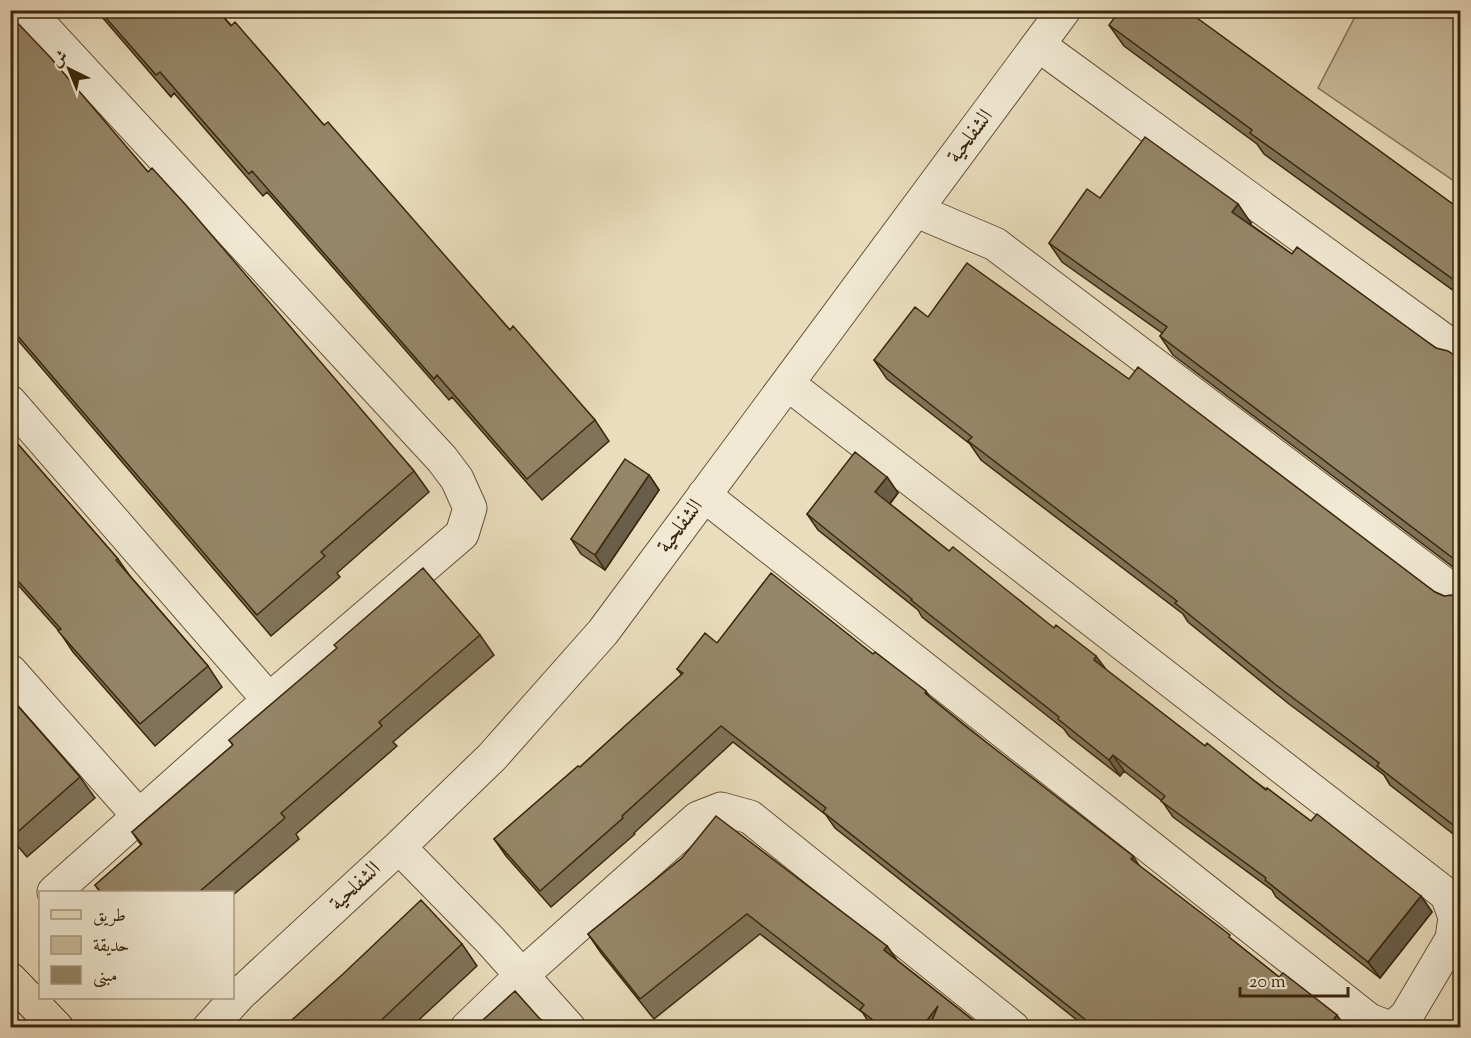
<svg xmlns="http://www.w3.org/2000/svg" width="1471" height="1038" viewBox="0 0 1471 1038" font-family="'Sorts Mill Goudy',Amiri,serif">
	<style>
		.green { fill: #ccbe9f; stroke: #837256; stroke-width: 1.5 }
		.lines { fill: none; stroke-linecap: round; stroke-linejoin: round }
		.minor-casing { stroke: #665439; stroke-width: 35 }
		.major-casing { stroke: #3a270d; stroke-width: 35 }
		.minor { stroke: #f1e9d4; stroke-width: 33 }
		.major { stroke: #eaddbd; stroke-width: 33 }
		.wall { fill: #81735a; stroke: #3a270d; stroke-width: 1.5 }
		.shaded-wall { fill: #695e4a; stroke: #3a270d; stroke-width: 1.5 }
		.building { fill: #968669; stroke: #3a270d; stroke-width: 1.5 }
		.labels { text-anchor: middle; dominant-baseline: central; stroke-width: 4.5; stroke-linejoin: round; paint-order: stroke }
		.street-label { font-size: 22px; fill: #3a270d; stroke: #f1e9d4 }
	</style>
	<rect width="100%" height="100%" fill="#eaddbd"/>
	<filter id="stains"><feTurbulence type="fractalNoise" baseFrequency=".00333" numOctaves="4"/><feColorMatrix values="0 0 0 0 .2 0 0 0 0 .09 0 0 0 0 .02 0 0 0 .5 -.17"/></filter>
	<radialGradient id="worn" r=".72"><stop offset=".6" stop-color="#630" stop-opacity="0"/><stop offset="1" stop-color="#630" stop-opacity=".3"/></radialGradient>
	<path class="green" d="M1358,11H1460V185L1318,88Z"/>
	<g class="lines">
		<defs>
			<path id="minor" d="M27,10L442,459L457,479L470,508L462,534L269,700L54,892
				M1040,46L1460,352
				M917,211L995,244L1460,596
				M788,384L1447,895L1455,917L1452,939L1407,1015L1393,1028
				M10,402L269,700
				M704,495L1369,1020L1390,1028
				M10,671L138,815
				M399,847L490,940L569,1028
				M209,1028L240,994L399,847L492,757L603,632L1064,10
				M467,1028L521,976L698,818L721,809L750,817L1013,1028"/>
			<path id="major" d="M10,979L57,1028"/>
		</defs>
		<use href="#minor" class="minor-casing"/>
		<use href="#major" class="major-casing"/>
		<use href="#minor" class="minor"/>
		<use href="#major" class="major"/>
	</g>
	<path class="wall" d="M96,10H217L324,125L510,330L595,420L609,441L542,500L452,397L449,400L267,192L263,196L174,93L171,97Z
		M10,15L148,172L414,471L429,492L337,573L340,577L271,636L10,331Z
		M1109,25L1461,210V296L1264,154L1257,144L1124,46Z
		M1100,198L1251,223L1250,224L1292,254L1436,348L1461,360V573L1173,355L1160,336L1162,333L1062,262L1049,243Z
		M928,317L1129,379L1435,592L1444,596L1454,595L1461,589V840L1390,785L1384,775L1289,704L1188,622L1183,614L981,460L970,444L887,379L874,360Z
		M10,435L118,559L130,576L208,666L222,687L155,746L73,652L59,631L10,576Z
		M649,475L659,490L605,570L581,554L571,539Z
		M887,477L898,493L890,504L949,551L1105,669L1205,746L1311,821L1421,896L1432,912L1380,978L1276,897L1272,890L1173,817L1162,801L1124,771L1120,776L1069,736L1064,729L922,617L918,610L818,530L807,514Z
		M480,635L494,655L393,742L397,746L296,834L299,839L232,896V892H100L95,885L141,845L132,832L233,745L229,740Z
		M717,643L873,654L926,691L929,696L1139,866L1279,977L1345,1028H1087L835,828L826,815L733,742L634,833L635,834L551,907L506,856L494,839L580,767L682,675L677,669Z
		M10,697L80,777L95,798L27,857L10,837Z
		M682,858L887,946L897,960L983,1028H872L863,1013L760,934L654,1019L601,953L588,934Z
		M462,944L477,966L410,1028H283Z"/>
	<path class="shaded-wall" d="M1238,204L1251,223L1245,230L1232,212Z
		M649,475L659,490L605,570L595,555Z
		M887,477L898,493L886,508L875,492Z
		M1096,656L1108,672L1094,660Z
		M1113,755L1124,771L1120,776L1109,760Z
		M1133,856L1144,873L1131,859Z
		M1421,896L1432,912L1380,978L1368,962Z
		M887,946L900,965L884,950Z
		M938,1006L950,1028H921Z
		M1337,1015L1345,1028L1334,1019Z"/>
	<path class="building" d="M99,10H217L231,26L235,22L324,125L328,122L510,330L513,326L595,420L527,479L437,375L434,379L252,171L249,174L160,72L156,75Z
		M1120,10H1180L1181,11L1186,10L1461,210V285L1250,133L1252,130L1109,25Z
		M10,15L50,57L148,172L152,168L185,204L414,471L321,552L325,556L257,615L10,327Z
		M1145,137L1238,204L1232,212L1292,254L1297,247L1436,348L1448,351L1461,360V565L1458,562L1160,336L1167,327L1049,243L1087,189L1100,198Z
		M967,263L1129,379L1138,367L1435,592L1444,596L1454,595L1461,589V831L1377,766L1379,763L1276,685L1175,603L1177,601L968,441L972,437L874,360L915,307L928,317Z
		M10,435L118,559L116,560L208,666L140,724L58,631L61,629L10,572Z
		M855,452L887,477L875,492L949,551L953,547L1054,628L1056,625L1096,656L1094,660L1205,746L1207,743L1266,790L1267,788L1311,821L1317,814L1421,896L1368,962L1265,880L1266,878L1161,801L1165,796L1113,755L1109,760L1058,719L1059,717L911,600L912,599L807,514Z
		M625,459L649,475L595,555L571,539Z
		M423,568L480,635L379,722L382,726L281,813L285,818L199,892H101L95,885L142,844L132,832L233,745L229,740L337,648L334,645Z
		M771,573L873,654L875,652L926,691L925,693L964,725L1133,856L1131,859L1230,935L1229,937L1279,977L1283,973L1337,1015L1334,1019L1345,1028H1096L823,812L826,808L721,726L622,816L623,818L540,891L494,839L578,766L580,767L683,673L677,669L705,633L717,643Z
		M10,697L80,777L13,836L10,833Z
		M716,816L887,946L884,950L983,1028H929L938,1006L921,1028H883L860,1010L864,1005L747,914L640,999L588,934L682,858Z
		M421,900L462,944L373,1028H283L343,974Z
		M515,991L540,1019L551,1025L553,1028H474Z
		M1461,1013V1028H1454Z"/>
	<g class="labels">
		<g class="street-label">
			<text transform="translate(971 137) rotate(-53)">الشفلحية</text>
			<text transform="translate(681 527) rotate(-53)">الشفلحية</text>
			<text transform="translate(356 887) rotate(-43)">الشفلحية</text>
		</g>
	</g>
	<rect width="1471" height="1038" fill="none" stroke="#eaddbd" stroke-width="36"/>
	<rect x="12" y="12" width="1447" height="1014" fill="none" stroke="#3a270d" stroke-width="3"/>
	<rect x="18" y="18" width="1435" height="1002" fill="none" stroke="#3a270d" stroke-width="1.5"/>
	<rect x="39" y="891" width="195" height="108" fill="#f1e9d4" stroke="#a89b84" stroke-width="1.5"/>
	<rect x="51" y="910" width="30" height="9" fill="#eaddbd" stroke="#a89b84" stroke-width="1.5"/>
	<text x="93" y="921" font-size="18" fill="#3a270d">طريق</text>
	<rect x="51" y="936" width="30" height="18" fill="#ccbe9f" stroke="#a89b84" stroke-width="1.5"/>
	<text x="93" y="951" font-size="18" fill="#3a270d">حديقة</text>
	<rect x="51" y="966" width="30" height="18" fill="#968669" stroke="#a89b84" stroke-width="1.5"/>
	<text x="93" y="981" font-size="18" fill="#3a270d">مبنى</text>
	<g transform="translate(69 69) rotate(317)" stroke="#f1e9d4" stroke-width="4.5" paint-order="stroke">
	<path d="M0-4.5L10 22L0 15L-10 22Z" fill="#3a270d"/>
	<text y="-9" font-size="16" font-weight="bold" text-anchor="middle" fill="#3a270d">ش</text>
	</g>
	<path d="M1240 987v9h108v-9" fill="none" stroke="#3a270d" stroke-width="3"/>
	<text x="1249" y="987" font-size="18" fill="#3a270d" stroke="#f1e9d4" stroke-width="4.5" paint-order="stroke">20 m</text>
	<rect width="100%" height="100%" filter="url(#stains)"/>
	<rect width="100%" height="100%" fill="url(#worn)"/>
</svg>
